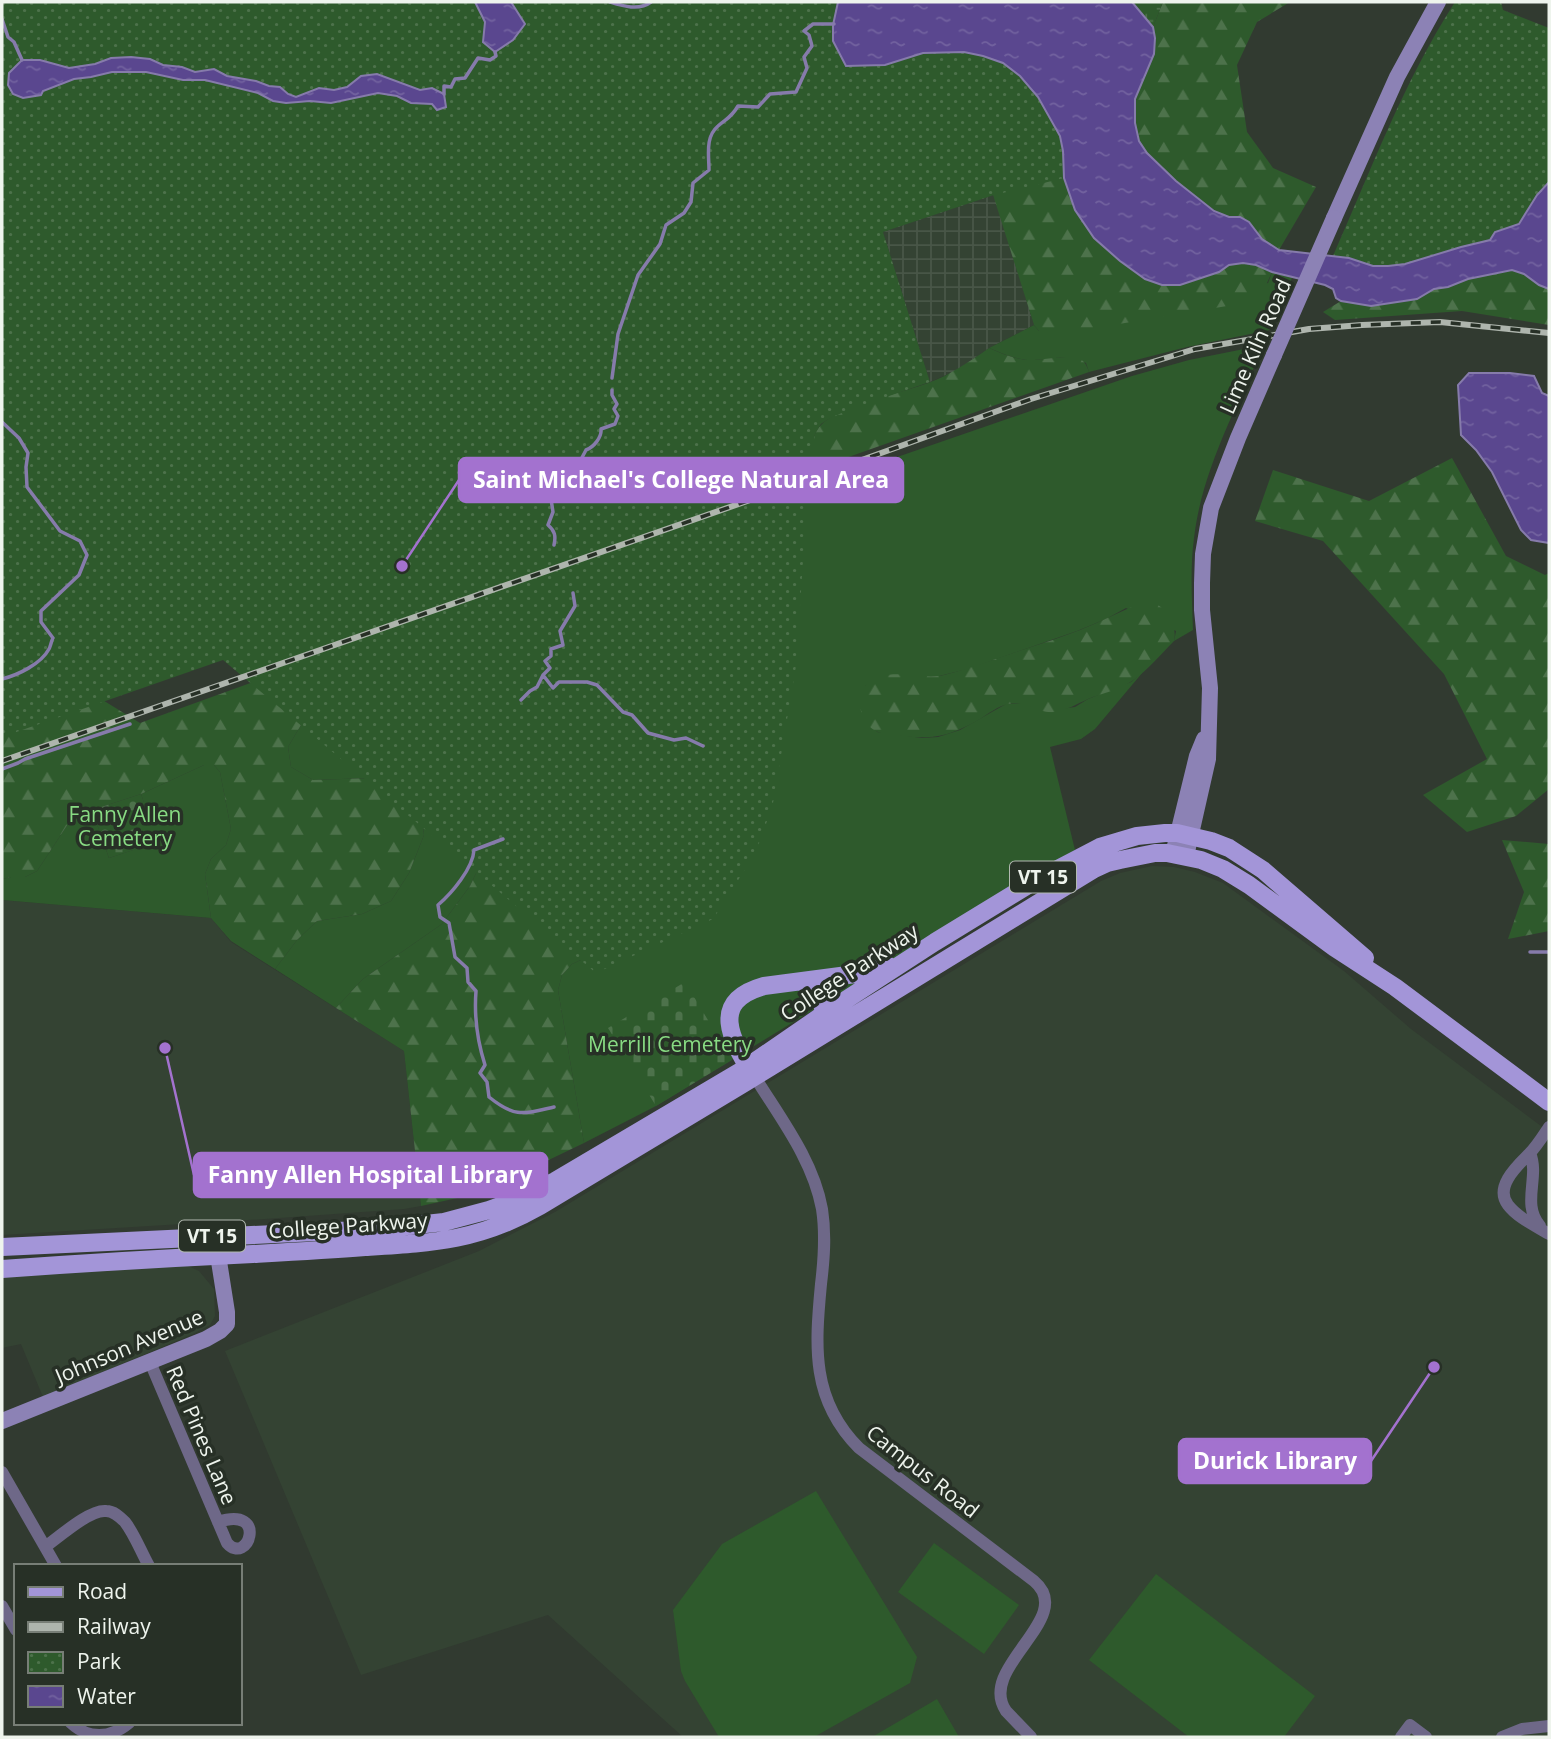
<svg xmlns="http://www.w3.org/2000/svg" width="1551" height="1739" viewBox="0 0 1551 1739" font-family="'Open Sans',sans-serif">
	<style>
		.built { fill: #344333 }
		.industrial { fill: url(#industrial-grid) }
		.green { fill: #2e5a2c }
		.forest { fill: url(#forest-firs) }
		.wetland { fill: url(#wetland-marsh) }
		.cemetery { fill: url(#cemetery-stones) }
		.park { fill: url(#park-dots) }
		.water { fill: url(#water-ripples); stroke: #867bab; stroke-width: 2 }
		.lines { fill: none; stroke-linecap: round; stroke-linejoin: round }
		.stream { stroke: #867bab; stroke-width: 3.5 }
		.street { stroke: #6e6888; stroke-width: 12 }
		.secondary { stroke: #8c82b5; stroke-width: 16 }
		.primary { stroke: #a395d8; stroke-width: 18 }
		.rail-casing { stroke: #aeb5ad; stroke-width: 6 }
		.rail { stroke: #273026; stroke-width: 3.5; stroke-dasharray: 10; stroke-linecap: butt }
		.secondary-bridge { stroke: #8c82b5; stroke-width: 16 }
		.labels { text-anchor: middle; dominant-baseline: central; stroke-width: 7; stroke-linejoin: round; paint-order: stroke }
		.shield { fill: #273026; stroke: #b2b9b1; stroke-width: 2 }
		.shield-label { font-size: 19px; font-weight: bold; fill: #eef4ed }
		.street-label { font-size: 21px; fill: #eef4ed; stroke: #273026 }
		.park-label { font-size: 21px; fill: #88db83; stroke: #273026 }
		.leader { fill: none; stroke: #a372cf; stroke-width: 2.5 }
		.callout-dot { fill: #a372cf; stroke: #273026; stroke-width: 2.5 }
		.callout { fill: #a372cf; stroke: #a372cf; stroke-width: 2.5 }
		.callout-label { font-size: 23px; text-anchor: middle; font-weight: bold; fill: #fff }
	</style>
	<defs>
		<pattern id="industrial-grid" width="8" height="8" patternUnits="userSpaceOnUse" patternTransform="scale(1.75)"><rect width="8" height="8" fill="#344333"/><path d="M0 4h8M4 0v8" fill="none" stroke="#485647"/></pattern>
		<pattern id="forest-firs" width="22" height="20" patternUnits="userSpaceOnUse" patternTransform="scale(1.75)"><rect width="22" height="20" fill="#2e5a2c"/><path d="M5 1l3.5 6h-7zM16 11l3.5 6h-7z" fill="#4d724b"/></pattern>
		<pattern id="wetland-marsh" width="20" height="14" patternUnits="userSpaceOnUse" patternTransform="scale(1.75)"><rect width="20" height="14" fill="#2e5a2c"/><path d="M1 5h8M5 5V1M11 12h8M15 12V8" fill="none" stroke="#4d724b"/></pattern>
		<pattern id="cemetery-stones" width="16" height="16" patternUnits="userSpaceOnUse" patternTransform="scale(1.75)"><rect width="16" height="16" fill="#2e5a2c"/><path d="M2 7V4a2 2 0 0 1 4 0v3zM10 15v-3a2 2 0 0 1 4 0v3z" fill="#4d724b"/></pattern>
		<pattern id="park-dots" width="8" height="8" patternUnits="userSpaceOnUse" patternTransform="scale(1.75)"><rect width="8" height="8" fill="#2e5a2c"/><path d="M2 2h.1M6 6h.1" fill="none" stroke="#4d724b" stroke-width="1.8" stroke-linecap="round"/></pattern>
		<pattern id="water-ripples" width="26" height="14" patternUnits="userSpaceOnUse" patternTransform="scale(1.75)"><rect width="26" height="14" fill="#5a478f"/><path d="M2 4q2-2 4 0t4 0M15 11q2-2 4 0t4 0" fill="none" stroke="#72629f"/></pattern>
	</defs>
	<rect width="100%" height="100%" fill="#313a30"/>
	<path class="built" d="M1152,866L1174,867L1195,872L1223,883L1344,971L1411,1029L1549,1132V1737H683L548,1615L361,1675L225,1351L479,1251L555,1212L1101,881L1120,873Z
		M2,900L211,918L231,942L404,1051L421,1206L404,1209L265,1219L2,1235Z
		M186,1265L199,1271L214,1289L215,1316L210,1325L193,1334L43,1397L21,1344L2,1348V1276Z"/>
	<path class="industrial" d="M994,195L1034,325L989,348L957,370L930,382L883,232Z"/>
	<path class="green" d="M1272,272L1292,278L1270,330L1187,347L1089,372L1086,363C1064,353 1056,360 1034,360C1018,361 1004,354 989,348L1034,325L1039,331L1268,283Z
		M1264,345C1237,407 1202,470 1194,538C1190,568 1192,599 1193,630L1174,641L1176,631L1126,608L1106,619L1077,631L968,669L939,676L866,685C856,709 864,712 877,732L922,738L938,737L960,730L1006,704L1022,703L1044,711L1075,707L1088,699L1131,682L1143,672L1095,729L1081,739L1050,747L1075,850L656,1106L584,1143L558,990L562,975L572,964L681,914L742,519L819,484L1132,376L1189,360Z
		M561,576L560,614L525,694L509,786L492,840L470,886L442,924L363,979L336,1008L275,969L297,940L317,921L362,914L391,901L409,873L424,835L419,799L401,777L313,780L291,767L288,747L308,713L312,691L295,667Z
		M204,765H214L220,772L231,829L226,845L211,859L205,874L211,918L2,900V879L11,877H25L37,871L68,824L92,810L109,858L157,842L141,794Z
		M816,1491L917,1657L910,1683L814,1737H719L685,1681L681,1671L673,1610L722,1544Z
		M934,1543L1019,1605L984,1654L898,1592Z
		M1156,1574L1315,1696L1284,1737H1189L1089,1660Z
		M937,1699L959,1737H872Z"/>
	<path class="forest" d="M1163,2H1290L1257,22L1237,65L1247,132L1273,168L1316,187L1279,250L1262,239L1249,222L1240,217H1229L1214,211L1176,181L1147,153L1139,141L1135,123V99L1154,54L1155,38L1153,27Z
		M1020,76L1094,238L1120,261L1145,279L1204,278L1219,272L1229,265L1243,262L1256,265L1272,272L1262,294L1245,303L1077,331L1046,335L1039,331L1034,325L989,182Z
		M1512,270C1527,272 1535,285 1549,289V325L1462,311L1335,320L1323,312L1341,301L1351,303L1417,299L1434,289L1448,287L1468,279Z
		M989,348C1003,354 1018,361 1034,360C1046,360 1075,352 1084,362C1086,364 1088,369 1089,372L809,471C811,456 810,436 821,425C836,408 904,392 928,383C950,375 969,362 989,348Z
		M1452,458L1506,556L1545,575L1549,573V789L1516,816L1467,832L1423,795L1487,759L1444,674L1323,541L1255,521L1273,470L1369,501Z
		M1148,600C1165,605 1178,624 1174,641C1161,654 1148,670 1132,681C1119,690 1103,693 1088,699C1077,704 1067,710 1054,712C1037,714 1026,700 1008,704C998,706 988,714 980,719C946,738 932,740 894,735C887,734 880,734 874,730C860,722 854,695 867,684C889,665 920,681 944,675C972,668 998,658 1025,649C1043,643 1062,637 1080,630C1103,621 1125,609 1148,600Z
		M295,667L308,713L288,747L291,767L313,780L401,777L419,799L424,835L409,873L391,901L362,914L317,921L297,940L275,969L231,941L211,918L205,874L211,859L226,845L231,829L220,772L214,765H204L141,794L92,810L68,824L37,871L25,877H11L2,879V732L101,699L140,723Z
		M492,840L681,914L572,964L562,975L558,990L584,1143L480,1193L421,1206L404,1051L336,1008L363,979L442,924L470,886Z
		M1502,840L1549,844V931L1508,939L1524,892Z"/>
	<path class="wetland" d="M1132,2H1163L1153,27Z"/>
	<path class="cemetery" d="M141,794L158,842L109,858L92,810Z
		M685,982L732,1060L656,1106L608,1028Z"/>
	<path class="park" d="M2,2H838L833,25L846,66C858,66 871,67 884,65C898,63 911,55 925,53C950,51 982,50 1004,63C1025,76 1054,117 1061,141C1064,153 1064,165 1064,178L994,195L883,232L930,382L848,410L827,420L821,424L815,434L809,471L796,666L773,803L761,839L744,871L713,919L596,973L223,660L2,737Z
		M1455,2H1501L1503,10L1549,28V182L1537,195L1519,224L1495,232L1490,240C1480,244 1469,245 1458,248C1435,254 1412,265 1388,266C1369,267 1351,259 1333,256C1371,170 1404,81 1455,2Z"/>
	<path class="water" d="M475,2H511L525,24L513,40L495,52L483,42L485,22Z
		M838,2H1132L1153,27L1155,38L1154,54L1135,99V123L1139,141L1147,153L1176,181L1214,211L1229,217H1240L1249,222L1262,239L1279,250L1349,258L1373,266H1388L1405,264L1461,247L1490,240L1495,232L1519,224L1537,195L1549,182V289L1539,285L1524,274L1512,270L1468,279L1448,287L1434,289L1417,299L1371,306L1341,301L1336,298L1333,289L1325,285L1272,272L1256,265L1243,263L1229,265L1219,272L1180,285H1162L1145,279L1120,261L1094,238L1075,210L1064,178L1063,151L1060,136L1038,97L1020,76L1003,63L983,56L964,52L923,53L885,65L846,66L833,41V25Z
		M131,57L150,59L163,65L182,67L195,72L214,69L227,76L256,81L269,86L280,87L288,94L296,97L319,88L334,90L347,87L361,76L377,74L420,90L432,88L444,94L446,107L437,110L432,104L411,103L397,96L378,93L331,103L310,101L286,103L273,101L258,93L205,80H183L146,72H112L91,77L74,79L43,91L41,95L23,98L13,94L8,85L9,73L22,60H40L69,68L95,64L111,58Z
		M1469,373H1510L1534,376L1542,393L1549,396V543L1531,540L1521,530L1492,472L1476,450L1461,435L1458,385Z"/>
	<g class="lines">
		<path class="stream" d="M610,2C623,6 639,11 651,2
			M2,19L8,37L14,42L22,60
			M444,94V86L451,87L455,79L465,78L478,58L490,60L496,56L495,52
			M612,378L618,334L638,275L660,244L666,225L684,213L691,202L693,183L709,170C709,155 705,137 718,126C727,118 731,118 738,106L758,107L770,94L796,92L807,68L804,57L812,46L809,35L804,31L813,24H834
			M2,422L19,438L28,453L26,467L27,487L60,531L80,541L87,555L79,575L41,611V622L53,638C52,639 50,648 49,649C41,664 18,675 2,679
			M554,545C556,536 555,531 548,525L553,512L551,499L552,492H560L566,488L586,450C594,447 602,437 601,429L615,424L618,416L614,409L617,404L612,395V390
			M543,675L553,688L559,682H587L597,685L623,712L632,715L648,733L674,740L686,738L703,746
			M521,700L530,691L537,687L543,675L550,668L545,661L551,656V649L563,645L560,631L575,606L573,593
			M2,769L18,763L25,759L130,724
			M503,839L474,850C473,868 452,893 438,905L440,917L449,923L455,957L467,968L468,982L476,991C474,1017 477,1040 485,1065L480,1073L487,1082L489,1097C515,1118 523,1114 554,1107
			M1530,952H1549"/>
		<path class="street" d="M755,1077C781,1119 813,1160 822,1209C826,1235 824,1259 821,1284C815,1347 811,1400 859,1448L1034,1581C1078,1618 976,1667 1006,1711L1031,1737
			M1549,1127C1543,1136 1537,1146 1529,1154C1517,1166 1494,1187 1508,1205C1518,1218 1536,1226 1549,1234
			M1530,1153C1540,1177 1521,1204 1540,1226
			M150,1362L227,1543C248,1567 269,1505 218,1522
			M2,1472L56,1566
			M45,1547C59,1537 90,1509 106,1511C114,1511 120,1517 125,1522C135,1535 141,1552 149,1566
			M2,1606L16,1630
			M71,1723C88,1739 110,1739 129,1723
			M1401,1737L1410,1725L1426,1737
			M1502,1737L1522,1729L1549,1726"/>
		<path class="secondary" d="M1334,218L1397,77L1438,2
			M1173,854L1197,756L1204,739
			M1186,856L1208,759L1210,688L1202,610V583L1203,554L1211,508L1238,438L1274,355
			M2,1421L206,1339L220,1331L227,1324V1312L215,1236"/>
		<path class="primary" d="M803,982C819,992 824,1004 825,1022
			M754,1077C733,1042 707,1002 764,986L863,973L889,966
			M2,1247L379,1229L444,1222L489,1210L511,1202L555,1181L741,1071L824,1014L935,942L1033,882L1100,847L1137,836L1165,833H1177L1211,841L1229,848L1263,870L1365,958
			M2,1269C85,1263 169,1258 253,1254C290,1252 328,1250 365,1247C432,1243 479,1241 540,1206L746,1082L1094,869L1107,863L1120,860L1155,853H1167L1201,860L1223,869L1249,885L1335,948L1395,987L1549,1102"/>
		<defs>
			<path id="rail" d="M2,761L773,492L1031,399L1195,349L1309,329L1362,325L1440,322L1549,333"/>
		</defs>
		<use href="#rail" class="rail-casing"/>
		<use href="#rail" class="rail"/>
		<path class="secondary-bridge" d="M1274,355L1334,218"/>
	</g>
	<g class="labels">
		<g class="shield">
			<rect x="1010" y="861.5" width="66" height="31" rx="5"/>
			<rect x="179" y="1220.5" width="66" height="31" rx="5"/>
		</g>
		<g class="shield-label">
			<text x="1043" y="877">VT 15</text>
			<text x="212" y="1236">VT 15</text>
		</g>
		<g class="street-label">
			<text transform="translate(1255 346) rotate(-66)">Lime Kiln Road</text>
			<text transform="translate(849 972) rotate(-33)">College Parkway</text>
			<text transform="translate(348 1225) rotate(-4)">College Parkway</text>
			<text transform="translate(129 1346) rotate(-23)">Johnson Avenue</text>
			<text transform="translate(202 1435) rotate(67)">Red Pines Lane</text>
			<text transform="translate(923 1471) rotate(38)">Campus Road</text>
		</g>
		<g class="park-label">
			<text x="125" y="814">Fanny Allen<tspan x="125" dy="24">Cemetery</tspan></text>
			<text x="670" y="1044">Merrill Cemetery</text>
		</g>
	</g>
	<path class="leader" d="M402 566L459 480M165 1048L194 1175M1434 1367L1371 1461"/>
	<g class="callout-dot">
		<circle cx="402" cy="566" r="7"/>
		<circle cx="165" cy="1048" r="7"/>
		<circle cx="1434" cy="1367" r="7"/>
	</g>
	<g class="callout">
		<rect x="459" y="458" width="444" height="44" rx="7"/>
		<rect x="194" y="1153" width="353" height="44" rx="7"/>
		<rect x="1179" y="1439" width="192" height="44" rx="7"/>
	</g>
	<g class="callout-label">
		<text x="681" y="488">Saint Michael's College Natural Area</text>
		<text x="370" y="1183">Fanny Allen Hospital Library</text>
		<text x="1275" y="1469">Durick Library</text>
	</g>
	<rect width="1551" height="1739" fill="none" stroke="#eef4ed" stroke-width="7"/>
	<rect x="14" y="1564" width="228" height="161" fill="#273026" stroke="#777e76" stroke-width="2"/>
	<rect x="28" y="1587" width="35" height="10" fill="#a395d8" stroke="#777e76" stroke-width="2"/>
	<text x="77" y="1599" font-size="21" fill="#eef4ed">Road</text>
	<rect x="28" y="1622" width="35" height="10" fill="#aeb5ad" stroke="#777e76" stroke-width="2"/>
	<text x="77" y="1634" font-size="21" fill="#eef4ed">Railway</text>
	<rect x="28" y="1652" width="35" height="21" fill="url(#park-dots)" stroke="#777e76" stroke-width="2"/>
	<text x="77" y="1669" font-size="21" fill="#eef4ed">Park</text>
	<rect x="28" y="1686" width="35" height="21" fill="url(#water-ripples)" stroke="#777e76" stroke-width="2"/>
	<text x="77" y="1704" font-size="21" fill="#eef4ed">Water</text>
</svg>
